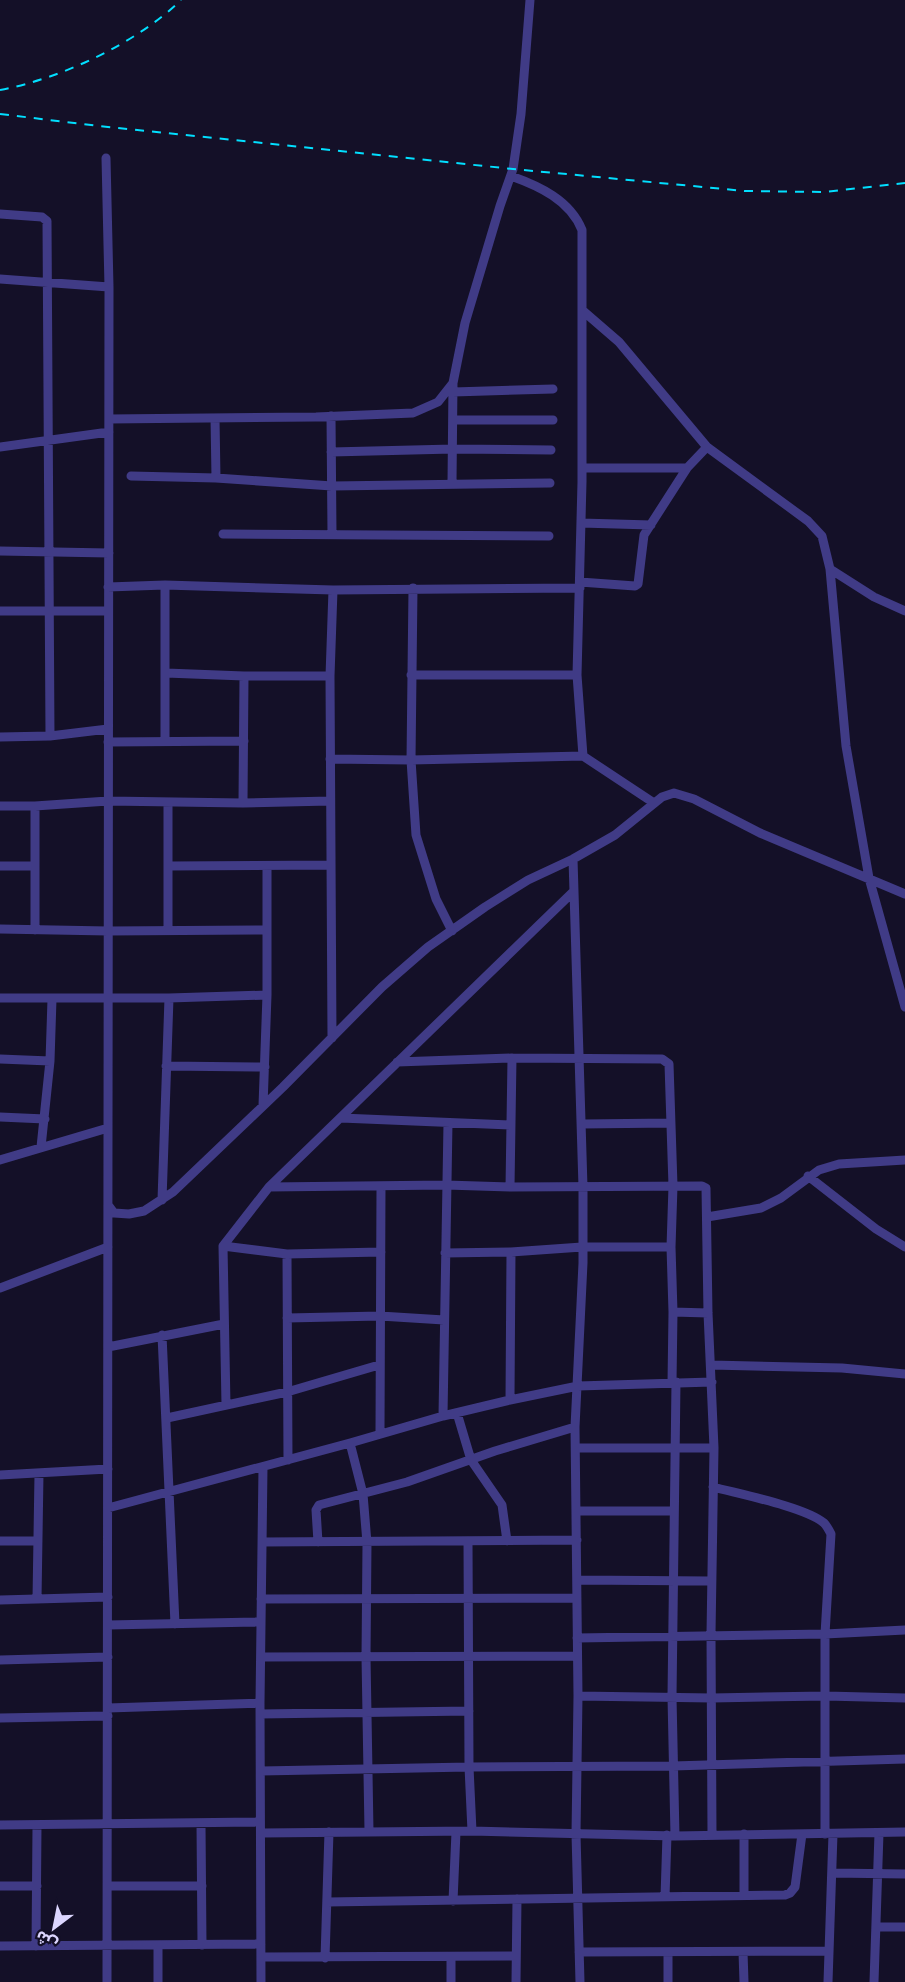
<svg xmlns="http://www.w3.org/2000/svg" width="905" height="1982" viewBox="0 0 905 1982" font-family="Manrope,'Noto Sans Arabic',sans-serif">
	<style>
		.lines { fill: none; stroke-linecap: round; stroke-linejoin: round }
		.minor { stroke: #403b86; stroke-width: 9 }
		.rail { stroke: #02dfff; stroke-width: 2; stroke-dasharray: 9 8; stroke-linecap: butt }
	</style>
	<rect width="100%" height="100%" fill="#141028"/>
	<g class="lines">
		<path class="minor" d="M106,158L109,287L107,1982
			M511,176C539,186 570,200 582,230V482L577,675L583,756L654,803
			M0,214L42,217L47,221L50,736
			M0,279L109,287
			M582,310L619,342L707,447L808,521L822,536L830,569L846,746L869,878L905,1007
			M453,392L553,389
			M331,416L332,534
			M215,418L216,478
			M109,419L316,417L413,413L438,402L453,383L465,323L500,206L513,169L521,114L530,0
			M453,420H553
			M0,447L109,432
			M331,452L453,449L551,450
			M582,468H687
			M131,476L216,478L332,486L550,483
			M452,483L453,383
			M581,523L651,525
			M223,534L549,536
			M0,551L109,553
			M830,569L874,597L905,611
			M580,582L635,586L638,584L644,535L687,468L707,447
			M165,585V741
			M108,587L165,585L333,590L580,588
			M413,588L411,760L416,835L436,899L452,931
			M0,611H108
			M166,673L244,676H330
			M411,675H577
			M0,737L50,736L108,729
			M108,742L244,741
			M330,759L411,760L583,756
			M243,803L244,676
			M0,806H35L108,801L243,803L330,801
			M35,806V930
			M573,859L583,1187V1263L575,1427L578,1696L576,1834L580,1982
			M0,866H35
			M169,866L330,865
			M0,929L108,931L267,930
			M168,930V802
			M0,998H169L267,995
			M332,1038L330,676L333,590
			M0,1059L50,1061
			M397,1062L512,1058L662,1059L669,1064L673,1186L671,1247L673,1312L672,1383
			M166,1066L265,1067
			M263,1106L267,995V866
			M0,1117L45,1119
			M341,1118L511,1125
			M582,1124L671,1123
			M41,1147L50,1061L52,999
			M0,1160L108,1128
			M808,1176L876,1229L905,1247
			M269,1187L446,1185L510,1187L702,1186L706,1188L708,1313L714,1448L711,1634L712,1835
			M510,1187L512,1058
			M162,1200L169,998
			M108,1205L114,1213L129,1214L144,1211L173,1192L283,1087L382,987L428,947L485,907L528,880L573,859L615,835L662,797L674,793L694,799L760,833L905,894
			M707,1217L761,1208L781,1198L819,1170L839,1164L905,1160
			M223,1246L287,1254L381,1252
			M445,1253L511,1252L582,1247H671
			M287,1254L288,1460
			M0,1288L108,1247
			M673,1312L708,1313
			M287,1318L380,1316L444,1320
			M162,1335L175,1624
			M108,1347L224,1324
			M711,1365L842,1368L905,1374
			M510,1400L511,1252
			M226,1405L223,1246L269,1187L574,891
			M457,1413L471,1460L502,1505L507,1541
			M443,1416L448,1123
			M167,1418L287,1392L379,1365
			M380,1433L381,1187
			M350,1443L363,1494L367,1543L366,1657L369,1831
			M576,1448H714
			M0,1475L108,1469
			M713,1487C739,1494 805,1507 824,1523C827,1526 829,1530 831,1534L825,1634V1834
			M108,1508L350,1443L443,1416L510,1400L578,1386L712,1382
			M576,1511H674
			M0,1541H38
			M468,1541L469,1767L472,1831
			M262,1542L577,1540
			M318,1542L316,1510L319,1505L407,1482L495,1451L575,1427
			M577,1580L711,1581
			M37,1599L39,1474
			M261,1599L577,1598
			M0,1600L108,1597
			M108,1625L260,1622
			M577,1638L825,1634L905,1630
			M261,1657L577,1656
			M0,1660L108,1657
			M578,1696L712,1698L826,1696L905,1698
			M108,1708L260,1703
			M260,1714L469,1711
			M0,1718L108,1716
			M261,1771L469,1767L673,1766L905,1759
			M201,1824L202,1945
			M0,1825L260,1822
			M262,1833L472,1831L675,1836L905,1832
			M675,1836L672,1697L676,1382
			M832,1873L905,1874
			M0,1886H37
			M107,1886H202
			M744,1895V1834
			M665,1897L667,1835
			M453,1901L456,1832
			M327,1902L785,1895L790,1893L795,1887L802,1834
			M876,1927H905
			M0,1946L261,1944
			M36,1946L37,1826
			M579,1952L829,1951
			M743,1952L744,1982
			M261,1957L516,1956
			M325,1958L329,1832
			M158,1982V1946
			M261,1982L260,1703L263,1467
			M451,1982V1958
			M516,1982L517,1899
			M668,1982V1952
			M828,1982L833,1834
			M874,1982L879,1833"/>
		<path class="rail" d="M0,90C60,79 137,43 181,0
			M0,114L99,126L513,169L745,191L824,192L905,183"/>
	</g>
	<g transform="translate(54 1928) rotate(212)" stroke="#141028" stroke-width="4.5" paint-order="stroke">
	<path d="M0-4.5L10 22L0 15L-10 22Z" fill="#dcd6ff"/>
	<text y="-9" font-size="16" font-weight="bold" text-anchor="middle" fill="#dcd6ff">ش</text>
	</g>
</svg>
